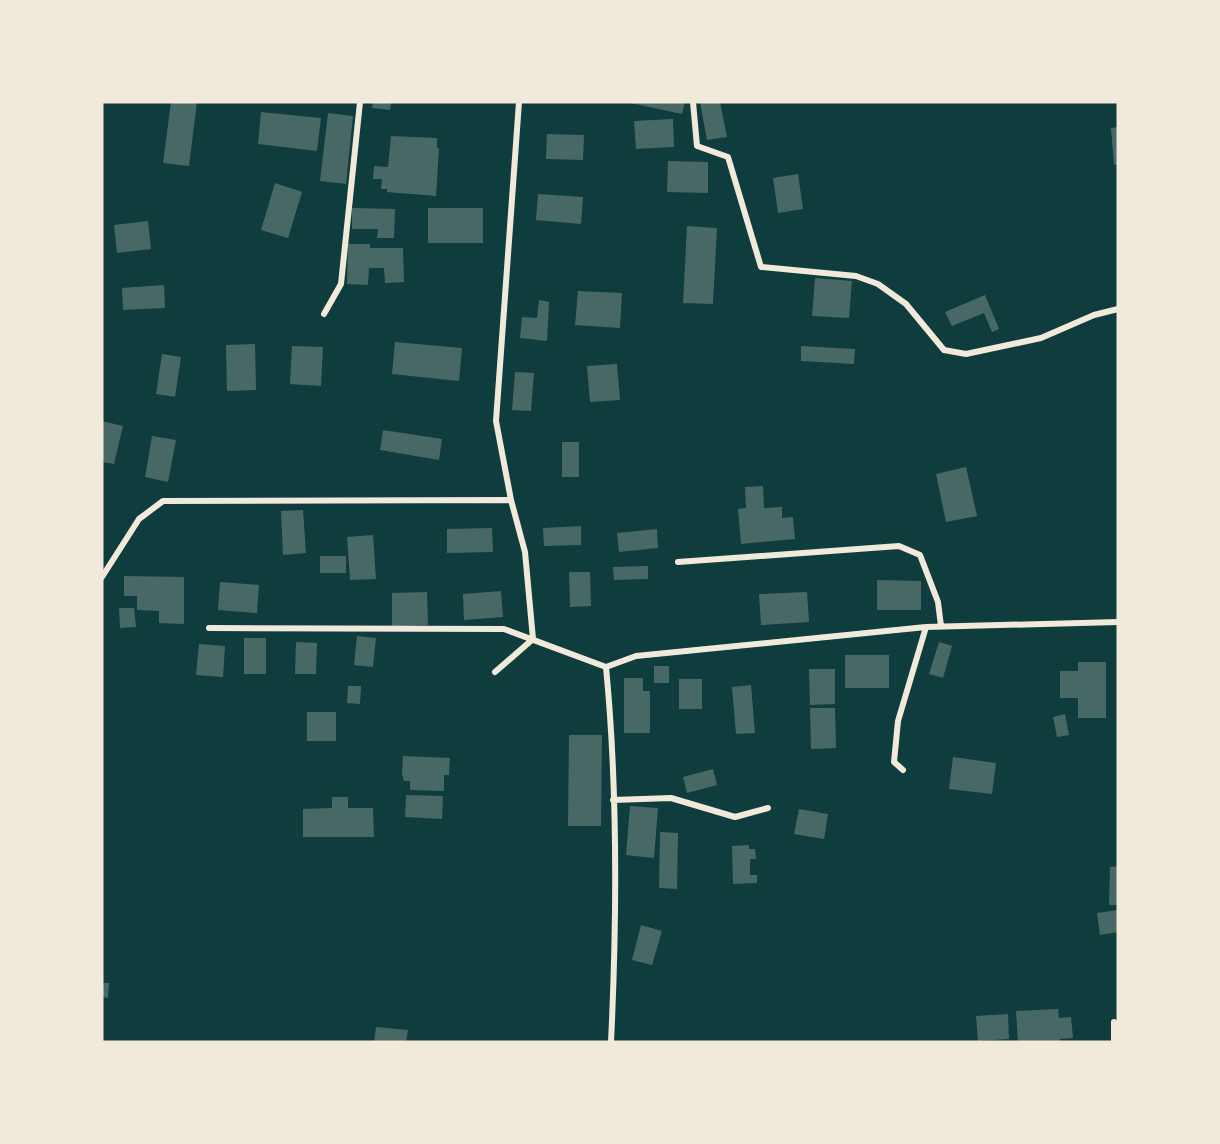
<svg xmlns="http://www.w3.org/2000/svg" width="1220" height="1144" viewBox="0 0 1220 1144" font-family="Helvetica,sans-serif">
	<style>
		.building { fill: #486865 }
		.lines { fill: none; stroke-linecap: round; stroke-linejoin: round }
		.minor { stroke: #f1e9da; stroke-width: 6 }
	</style>
	<rect width="100%" height="100%" fill="#0f3d3e"/>
	<path class="building" d="M171,102H197L189,166L163,163Z
		M373,102H391L390,110L372,108Z
		M626,102H685L682,114Z
		M700,102H720L727,137L707,140Z
		M261,112L321,118L317,151L258,144Z
		M328,113L353,116L346,184L320,181Z
		M673,119L674,147L636,149L634,121Z
		M1118,127V164L1114,165L1111,128Z
		M547,134L584,135L583,160L546,159Z
		M391,136L437,138V148H439L436,196L387,192V189H381L382,179H373L374,166L388,167Z
		M668,161L708,162V193L667,192Z
		M798,174L803,209L778,213L773,178Z
		M275,183L302,192L288,238L261,230Z
		M538,194L583,197L581,224L536,220Z
		M352,208L395,209L394,238H377L378,229H352Z
		M428,208H483V243H428Z
		M148,221L151,249L117,253L114,225Z
		M687,226L717,228L713,304L683,303Z
		M348,244H370V248H403L404,282L385,283L384,268H369L368,285L347,284Z
		M815,278L852,281L849,318L812,316Z
		M164,285L165,308L123,310L122,288Z
		M578,291L622,293L620,328L575,325Z
		M985,295L999,329L992,332L984,313L952,326L945,312Z
		M539,300L549,302L547,341L520,338L522,317L537,318Z
		M395,342L462,348L459,381L392,374Z
		M255,344L256,390L227,391L226,345Z
		M292,346L323,347L321,386L290,384Z
		M801,346L855,349L854,364L801,361Z
		M162,354L181,357L175,397L156,394Z
		M617,364L620,400L590,402L587,366Z
		M515,372L534,373L531,411L512,410Z
		M102,421L123,426L114,464L102,462Z
		M383,430L442,439L439,460L380,450Z
		M152,436L176,440L168,482L145,477Z
		M562,442H579V477H562Z
		M966,467L977,516L946,522L936,474Z
		M763,486L764,508L782,507V518L793,517L795,539L741,544L738,509L746,508L745,487Z
		M303,510L306,553L283,555L281,511Z
		M581,526V545L544,546L543,528Z
		M492,528L493,552L447,553V529Z
		M657,529L658,548L619,552L617,533Z
		M373,535L376,579L350,580L347,537Z
		M320,556H346V573H320Z
		M648,566V579L614,580L613,567Z
		M569,572H590L591,606L570,607Z
		M124,576L184,577V624L159,623V611L137,610V596H124Z
		M877,580L921,581V610H877Z
		M220,582L259,585L257,613L218,610Z
		M501,591L503,617L464,620L463,594Z
		M427,592L428,625L392,626V593Z
		M807,592L809,622L761,625L759,594Z
		M119,608H134L136,627L120,628Z
		M357,636L376,638L373,667L354,665Z
		M244,638H266V674H244Z
		M296,642L317,643L316,674H295Z
		M939,642L952,646L943,678L929,674Z
		M199,644L225,646L223,677L196,675Z
		M845,655H889V688H845Z
		M1078,662H1106V718H1078V698H1060V671H1078Z
		M654,666H669V683H654Z
		M809,669H835V704L810,705Z
		M624,678H643V691H650V733H624Z
		M679,679H702V709H679Z
		M751,685L755,733L736,734L732,687Z
		M348,686H361L360,704L347,703Z
		M810,708H835L836,748L811,749Z
		M307,712H336V741H307Z
		M1065,714L1069,735L1057,737L1053,717Z
		M569,735H602L601,826H568Z
		M403,756L450,758L449,775H444V791L410,790V781H404L402,773Z
		M953,757L996,763L992,794L949,789Z
		M713,769L717,785L687,793L683,777Z
		M406,795L443,796L442,819L405,817Z
		M332,797H348V808H373L374,837H303V809L332,808Z
		M630,806L658,808L654,858L626,855Z
		M799,809L828,814L824,839L794,834Z
		M660,832L678,833L677,889L659,888Z
		M749,845V849H755L756,859H750V875H757V883L733,884L732,846Z
		M1118,866V905H1109L1110,867Z
		M1118,910V932L1100,935L1097,913Z
		M641,925L662,931L652,965L632,960Z
		M102,983H109L108,998L102,997Z
		M1058,1009L1059,1018L1071,1017L1073,1038L1060,1039V1042H1018L1016,1011Z
		M1008,1014L1009,1039L978,1041L976,1016Z
		M376,1027L408,1030L406,1042H374Z"/>
	<g class="lines">
		<path class="minor" d="M693,102L697,146L728,157L761,267L856,276L878,284L906,304L944,350L966,354L1041,338L1094,315L1118,309
			M324,314L341,284L360,102
			M678,562L899,546L920,555L938,602L941,626
			M102,577L139,519L163,501L511,500
			M209,628L504,629L606,667L636,656L926,627L1118,622
			M606,667C618,791 617,918 611,1042
			M495,672L533,639L525,552L511,500L496,421L519,102
			M903,770L894,762L898,721L926,627
			M613,800L671,798L735,817L768,808
			M1114,1022V1042"/>
	</g>
	<rect width="1220" height="1144" fill="none" stroke="#f1e9da" stroke-width="207"/>
</svg>
